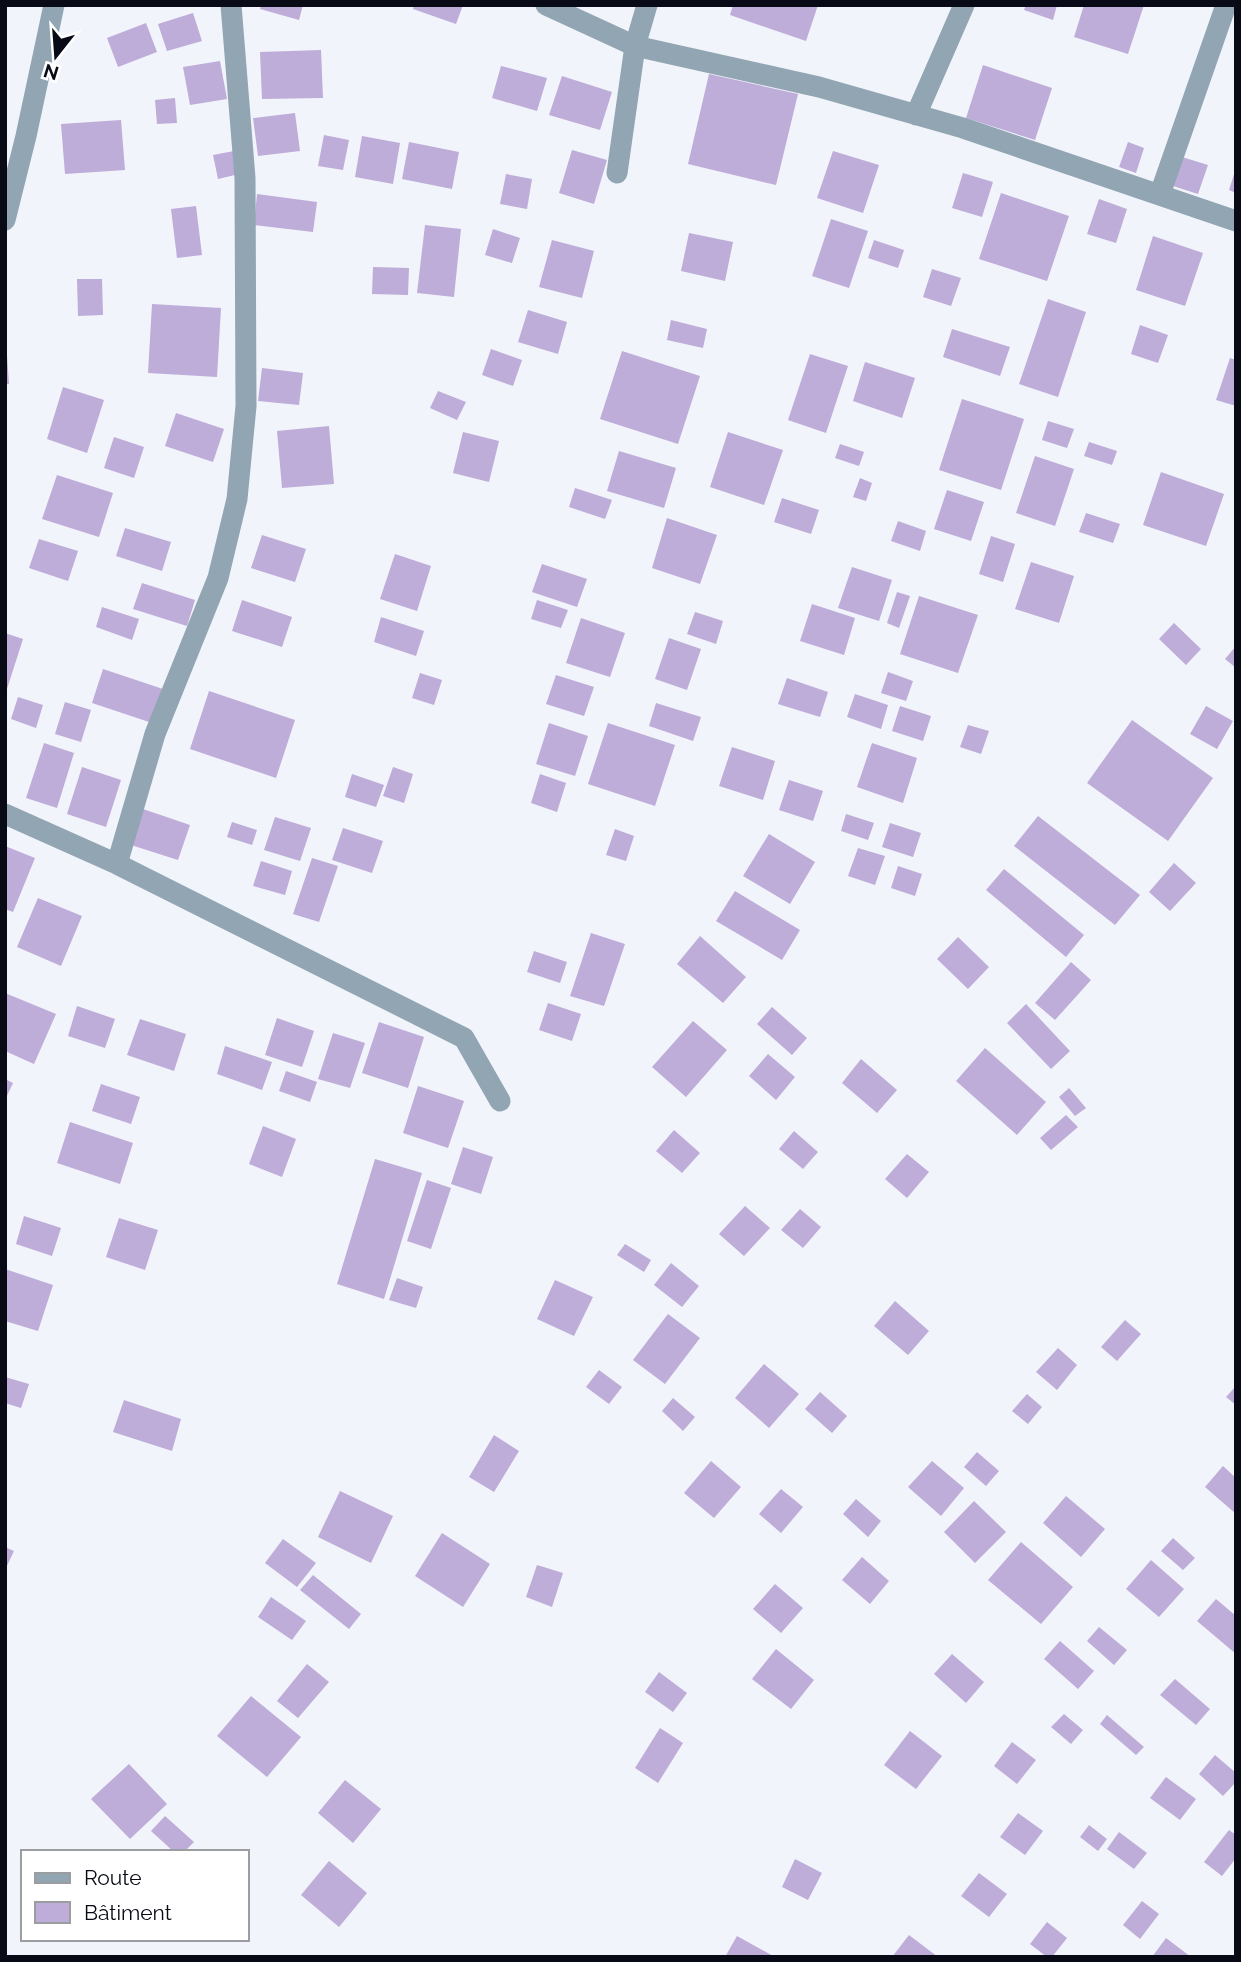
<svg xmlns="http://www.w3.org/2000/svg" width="1241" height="1962" viewBox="0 0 1241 1962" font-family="Raleway,sans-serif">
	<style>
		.building { fill: #beacd9 }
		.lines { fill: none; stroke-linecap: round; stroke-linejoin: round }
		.minor { stroke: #91a5b2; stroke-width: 21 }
	</style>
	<rect width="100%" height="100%" fill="#f2f4fb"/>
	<path class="building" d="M261,5H303L299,20L260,9Z
		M414,5H463L456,24L413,9Z
		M733,5H818L806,41L730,15Z
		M1026,5H1057L1053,20L1024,10Z
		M1084,5H1144L1128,54L1074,37Z
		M193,13L202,41L167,51L158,24Z
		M146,23L157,52L118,67L107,38Z
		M321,50L323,98L262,99L260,52Z
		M220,61L227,99L190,105L183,67Z
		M983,65L1052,88L1035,140L966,118Z
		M501,66L547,78L537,111L492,98Z
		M709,74L798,94L776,185L688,164Z
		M562,76L612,92L600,130L549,115Z
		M175,98L177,123L157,124L155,100Z
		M295,113L300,151L258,156L253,118Z
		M121,120L125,170L65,174L61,124Z
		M324,135L349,140L343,170L318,166Z
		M362,136L400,143L393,184L355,177Z
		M409,142L459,152L452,189L402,179Z
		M1128,142L1144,148L1136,173L1119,167Z
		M572,150L607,160L594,204L559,193Z
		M234,151L239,174L218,179L213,155Z
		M833,151L879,165L863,213L817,198Z
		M1182,157L1208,165L1198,194L1173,186Z
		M1235,171H1236V193L1229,190Z
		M963,173L993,182L982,217L952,208Z
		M506,174L532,179L527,209L500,204Z
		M1001,193L1069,216L1047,281L979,259Z
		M257,194L317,202L313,232L254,225Z
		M1099,199L1127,209L1116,243L1087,234Z
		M196,206L202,255L177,258L171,209Z
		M831,219L868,231L849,288L812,276Z
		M425,225L461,229L454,297L417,293Z
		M493,229L520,238L512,263L485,255Z
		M689,233L733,242L725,281L681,271Z
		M1153,236L1203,253L1185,306L1136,290Z
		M552,240L594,251L582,298L539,287Z
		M874,240L904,250L898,268L868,258Z
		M373,267L409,268L408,295L372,294Z
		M932,269L961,278L951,306L923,297Z
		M77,279H102L103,315L78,316Z
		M1048,299L1086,312L1058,397L1019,384Z
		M152,304L221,308L217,377L148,373Z
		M528,310L567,322L558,354L518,342Z
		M671,320L707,329L703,348L667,340Z
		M1140,325L1168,335L1158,363L1131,354Z
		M952,329L1010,347L1000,376L943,357Z
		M491,349L522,360L513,386L482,375Z
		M622,351L700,376L678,444L600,419Z
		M810,354L848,366L826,433L788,420Z
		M5,355H7L9,384H5Z
		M1230,358L1236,360V406L1216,400Z
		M865,362L915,378L902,418L853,401Z
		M262,368L303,373L299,405L258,401Z
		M63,387L104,400L87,453L47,439Z
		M438,391L466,402L457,420L430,408Z
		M962,399L1024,419L1001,490L939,470Z
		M176,413L224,429L213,462L165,446Z
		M1048,421L1074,429L1067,448L1042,440Z
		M329,426L334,484L282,488L277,431Z
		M463,432L499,441L489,482L453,473Z
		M728,432L783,450L764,505L710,487Z
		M114,437L144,447L134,478L104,468Z
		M1089,442L1117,451L1112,465L1084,456Z
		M840,444L864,452L859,466L835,458Z
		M619,451L676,468L664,508L607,491Z
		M1035,456L1074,469L1055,526L1016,513Z
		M1161,472L1224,494L1206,546L1143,525Z
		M57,475L113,493L99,537L42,519Z
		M860,478L872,483L866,501L853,497Z
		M575,488L612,500L605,519L569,507Z
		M947,490L984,502L971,541L934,529Z
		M782,498L819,510L811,534L774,522Z
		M1086,513L1120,524L1113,543L1079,532Z
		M667,518L717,535L700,584L652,568Z
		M898,521L926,531L920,551L891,541Z
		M125,528L171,542L162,571L116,556Z
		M262,535L306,549L295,582L251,568Z
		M991,536L1015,544L1003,582L979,574Z
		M39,539L78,551L68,581L29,568Z
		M395,554L431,566L417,611L380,599Z
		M1031,562L1074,576L1059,623L1015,609Z
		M542,564L587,579L577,607L532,592Z
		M852,567L892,580L879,621L838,608Z
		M142,583L195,600L187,626L133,609Z
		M897,592L910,596L899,628L887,623Z
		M919,596L978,615L958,673L900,654Z
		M242,600L292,617L282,647L232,631Z
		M537,600L568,610L561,628L531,619Z
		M812,604L855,618L844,655L800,641Z
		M102,607L139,619L132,640L96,627Z
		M695,612L723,621L716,644L687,634Z
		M381,617L424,631L416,656L374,642Z
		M581,618L625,633L610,677L566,663Z
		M1174,623L1201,649L1186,665L1159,639Z
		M5,633L23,639L6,692H5Z
		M669,638L701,649L687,690L655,679Z
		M1236,646V668L1225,659Z
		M103,669L163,689L152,723L92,703Z
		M888,672L913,681L906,701L881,693Z
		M420,673L442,680L434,705L412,698Z
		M556,675L594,687L584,716L546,704Z
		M787,678L828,692L820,717L778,704Z
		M209,691L295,720L276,778L190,749Z
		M855,694L888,705L881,729L847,717Z
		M18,697L43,705L36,728L11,719Z
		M65,702L91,710L81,742L55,734Z
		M656,703L701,717L693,741L649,726Z
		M900,706L931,716L923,741L892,731Z
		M1206,706L1233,721L1217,749L1190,734Z
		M1132,720L1213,778L1168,841L1087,783Z
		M549,723L588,736L575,776L536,764Z
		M608,723L675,745L655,806L588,784Z
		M968,725L989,731L981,754L960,747Z
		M44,743L74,753L57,808L26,798Z
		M872,743L917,758L903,803L857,787Z
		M732,747L775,761L763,800L719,786Z
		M82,767L121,780L106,827L67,814Z
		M393,767L413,774L404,803L383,796Z
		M352,774L384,785L376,807L345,797Z
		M540,774L566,783L557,812L531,803Z
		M789,780L823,791L813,821L779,810Z
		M143,809L190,825L178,860L131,845Z
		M846,814L874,823L868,840L841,831Z
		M1038,816L1140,895L1115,925L1014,846Z
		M275,817L311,828L300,861L264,850Z
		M232,822L257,830L252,845L227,837Z
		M890,823L921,833L913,857L882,847Z
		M343,828L383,841L372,873L332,860Z
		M615,829L634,836L626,861L606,855Z
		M769,834L815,862L790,904L743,876Z
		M5,846L35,858L13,912L5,909Z
		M858,848L885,856L875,885L848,876Z
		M312,858L338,866L319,922L293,914Z
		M261,861L292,871L285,895L253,886Z
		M1174,863L1196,883L1170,911L1149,892Z
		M898,866L922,874L915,896L891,888Z
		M1004,869L1084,935L1066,957L986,890Z
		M735,891L800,930L782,960L716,921Z
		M38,898L82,916L61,966L17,947Z
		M591,933L625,944L604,1006L570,996Z
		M700,936L746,977L723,1003L677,964Z
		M958,937L989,967L968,989L937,959Z
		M534,951L567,962L560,983L527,972Z
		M1071,962L1091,980L1055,1020L1035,1003Z
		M5,993L56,1014L34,1064L5,1051Z
		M548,1003L581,1014L572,1041L539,1030Z
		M1026,1004L1070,1051L1051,1069L1007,1023Z
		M77,1006L115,1019L105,1048L68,1036Z
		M772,1007L807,1038L792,1055L757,1024Z
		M277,1018L314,1031L302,1067L265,1055Z
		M140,1019L186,1034L174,1071L127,1055Z
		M693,1021L727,1050L686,1097L652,1067Z
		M379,1022L424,1037L408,1088L362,1073Z
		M333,1033L365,1043L350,1088L318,1079Z
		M225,1046L272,1062L262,1090L217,1074Z
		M985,1048L1046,1102L1017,1135L956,1081Z
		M768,1054L795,1077L776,1100L749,1076Z
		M861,1059L897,1090L877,1113L842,1083Z
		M286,1071L317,1082L310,1102L279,1091Z
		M5,1079L13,1083L5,1100Z
		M101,1084L140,1097L131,1124L92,1111Z
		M418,1086L464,1101L448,1148L403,1133Z
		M1069,1088L1086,1108L1075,1116L1059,1097Z
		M1066,1115L1078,1127L1051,1150L1040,1138Z
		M70,1122L133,1143L120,1184L57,1163Z
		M263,1126L296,1139L282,1177L249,1164Z
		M674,1130L700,1153L682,1173L656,1151Z
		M794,1131L818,1152L803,1169L779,1149Z
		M463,1147L493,1157L481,1194L451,1184Z
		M907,1154L929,1172L907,1198L885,1179Z
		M375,1159L422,1173L384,1299L337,1284Z
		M427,1180L451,1188L431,1249L407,1241Z
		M745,1206L770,1228L744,1256L719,1234Z
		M800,1209L821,1227L803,1248L781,1230Z
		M24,1216L61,1228L52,1256L16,1244Z
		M119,1218L158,1230L145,1270L106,1257Z
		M625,1244L651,1260L644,1272L617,1255Z
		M671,1263L699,1286L682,1307L654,1285Z
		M5,1269L53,1285L38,1331L5,1321Z
		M397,1278L423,1287L416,1308L389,1300Z
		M555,1280L593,1297L574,1336L537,1319Z
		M895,1301L929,1331L908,1355L874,1326Z
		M668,1314L700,1338L665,1384L633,1360Z
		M1125,1320L1141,1334L1117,1361L1101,1347Z
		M1058,1348L1077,1365L1057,1390L1036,1372Z
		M764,1364L799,1394L769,1428L735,1398Z
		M599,1370L622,1387L609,1404L586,1387Z
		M5,1377L29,1384L21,1408L5,1403Z
		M1236,1386V1405L1226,1397Z
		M820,1392L847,1416L832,1433L805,1409Z
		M1027,1394L1042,1407L1028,1424L1012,1411Z
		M673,1398L695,1417L683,1431L662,1411Z
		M124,1400L181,1419L172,1451L113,1432Z
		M494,1435L519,1451L494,1492L469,1477Z
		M977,1452L999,1471L986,1486L964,1467Z
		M711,1461L741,1487L714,1518L684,1493Z
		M932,1461L964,1488L941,1516L908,1487Z
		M1223,1466L1236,1478V1514L1205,1487Z
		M781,1489L803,1507L781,1533L759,1514Z
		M340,1491L393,1516L371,1563L318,1537Z
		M1066,1496L1105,1529L1081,1557L1043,1523Z
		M856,1499L881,1521L868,1537L843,1514Z
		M974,1501L1006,1532L975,1563L944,1532Z
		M442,1533L490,1564L463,1607L415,1576Z
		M1173,1538L1195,1558L1183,1570L1161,1551Z
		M283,1539L316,1563L297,1587L265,1563Z
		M1021,1542L1073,1587L1041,1624L988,1580Z
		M5,1547L14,1551L5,1570Z
		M862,1557L889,1581L870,1604L842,1580Z
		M1151,1560L1184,1589L1159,1617L1126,1589Z
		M537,1565L563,1573L552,1607L526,1597Z
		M313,1575L361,1614L349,1629L300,1590Z
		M775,1584L803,1608L781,1633L753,1609Z
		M271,1597L306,1621L292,1640L258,1617Z
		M1216,1599L1236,1616V1654L1197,1621Z
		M1099,1627L1127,1650L1114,1665L1087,1641Z
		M1060,1641L1094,1671L1078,1689L1044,1659Z
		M776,1649L814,1680L791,1709L752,1679Z
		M952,1654L984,1682L966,1703L934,1674Z
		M307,1664L329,1682L298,1718L277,1701Z
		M659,1672L687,1693L673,1712L645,1692Z
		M1175,1679L1210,1709L1196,1725L1160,1695Z
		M251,1696L301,1737L267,1777L217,1736Z
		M1064,1714L1083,1730L1071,1744L1051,1727Z
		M1107,1715L1144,1747L1136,1755L1100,1724Z
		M660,1728L683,1743L658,1783L635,1768Z
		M910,1731L942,1756L916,1789L884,1765Z
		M1012,1742L1036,1760L1017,1784L994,1766Z
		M1215,1755L1236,1773V1782L1223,1796L1199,1774Z
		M129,1764L167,1804L130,1839L91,1799Z
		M1166,1777L1196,1799L1180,1820L1150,1798Z
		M345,1780L381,1809L353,1843L318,1813Z
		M1018,1813L1043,1831L1025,1855L1000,1837Z
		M165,1816L194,1842L184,1852H174L151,1831Z
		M1089,1825L1107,1839L1098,1851L1080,1837Z
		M1229,1830L1236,1835V1858L1222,1876L1204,1862Z
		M1119,1832L1147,1853L1134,1869L1107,1849Z
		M795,1859L822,1873L808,1900L782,1887Z
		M329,1861L367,1893L339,1927L301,1895Z
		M979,1873L1007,1894L989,1917L961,1896Z
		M1142,1901L1159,1914L1140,1939L1123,1925Z
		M1047,1922L1067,1938L1052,1957H1047L1030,1944Z
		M909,1935L938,1957H892Z
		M737,1936L775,1957H725Z
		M1166,1938L1191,1957H1152Z"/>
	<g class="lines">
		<path class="minor" d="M546,5L635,46L819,87L963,128L1236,221
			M916,115L964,5
			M617,173L635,46L647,5
			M1160,194L1226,5
			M5,220L26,136L54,5
			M5,814L117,864L464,1038L500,1101
			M117,864L155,734L218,578L237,499L246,406L245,178L231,5"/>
	</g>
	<rect width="1241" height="1962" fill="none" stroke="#080b15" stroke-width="14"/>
	<rect x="21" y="1850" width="228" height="91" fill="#ffffff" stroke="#9c9da1" stroke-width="2"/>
	<rect x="35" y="1873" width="35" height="10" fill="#91a5b2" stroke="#9c9da1" stroke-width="2"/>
	<text x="84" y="1885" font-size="21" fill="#080b15">Route</text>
	<rect x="35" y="1902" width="35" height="21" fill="#beacd9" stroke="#9c9da1" stroke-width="2"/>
	<text x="84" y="1920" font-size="21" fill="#080b15">Bâtiment</text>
	<g transform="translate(56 56) rotate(197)" stroke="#ffffff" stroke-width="5" paint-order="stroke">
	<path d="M0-5L12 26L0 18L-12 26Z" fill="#080b15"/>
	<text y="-10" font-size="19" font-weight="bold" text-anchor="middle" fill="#080b15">N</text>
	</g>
</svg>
